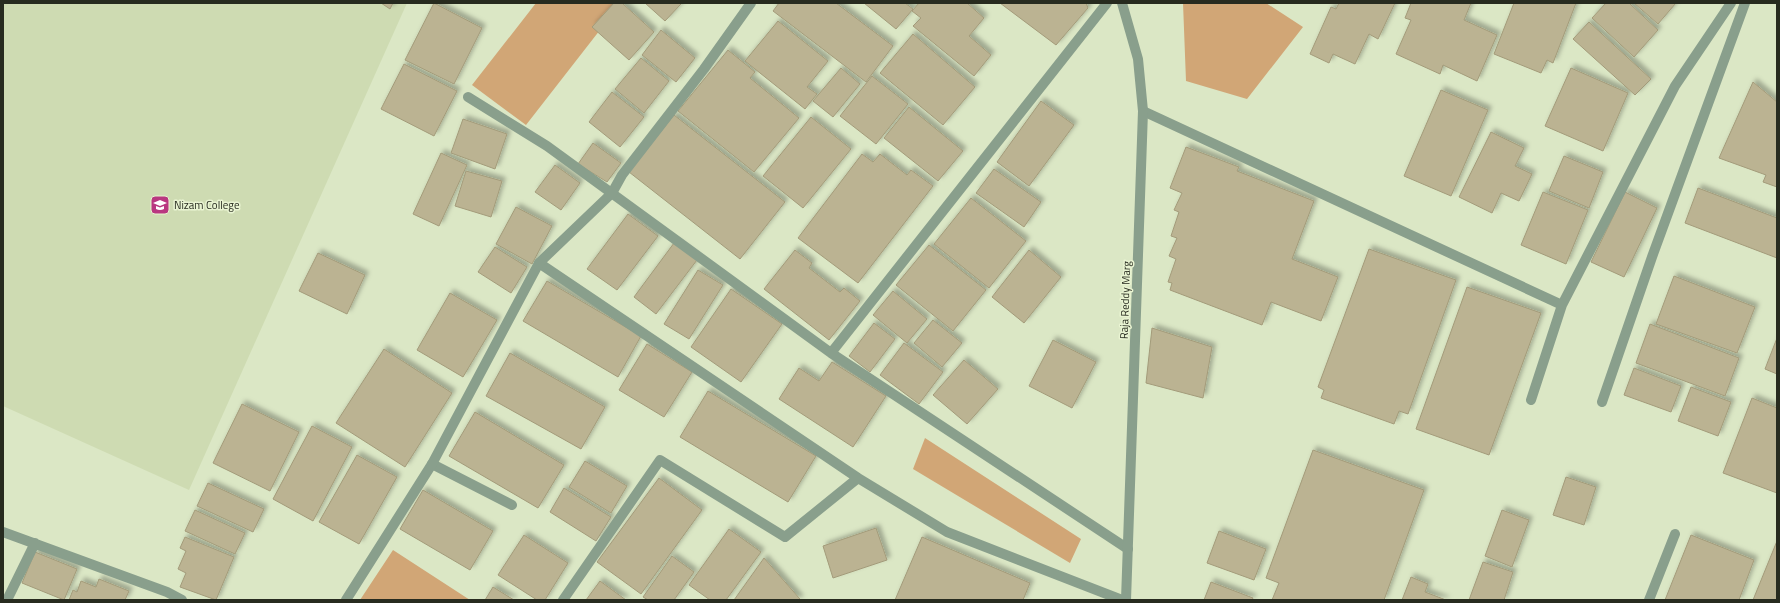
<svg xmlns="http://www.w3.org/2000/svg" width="1780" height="603" viewBox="0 0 1780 603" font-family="'Titillium Web',sans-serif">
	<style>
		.built { fill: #cedbb2 }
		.green { fill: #d1a676 }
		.building { fill: #bbb392; stroke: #a39b7a; filter: url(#shadow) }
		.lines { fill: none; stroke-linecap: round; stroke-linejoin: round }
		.minor { stroke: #899f8c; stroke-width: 10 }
		.tertiary { stroke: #899f8c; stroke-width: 10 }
		.labels { text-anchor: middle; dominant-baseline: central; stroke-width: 3; stroke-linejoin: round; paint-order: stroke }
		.poi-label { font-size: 11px; fill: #272b1f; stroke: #e9f4d2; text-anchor: start }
		.street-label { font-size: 11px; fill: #272b1f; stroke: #e9f4d2 }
	</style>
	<defs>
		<filter id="shadow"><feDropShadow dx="3.5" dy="-3.5" stdDeviation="2" flood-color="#0004"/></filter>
	</defs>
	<rect width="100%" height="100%" fill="#dbe7c5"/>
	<path class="built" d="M3,3H407L189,490L3,406Z"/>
	<path class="green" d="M536,3H621L526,125L472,85Z
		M1183,3H1266L1303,27L1247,99L1186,81Z
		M925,438L1081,539L1070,563L913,469Z
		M393,550L470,600H360Z"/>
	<path class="building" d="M381,3H393L390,9Z
		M434,3L482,28L454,84L405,60Z
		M614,3H622L654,32L629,60L592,27Z
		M645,3H680L681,4L665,21Z
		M779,3H836L893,46L866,82L773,11Z
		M864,3H905L913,9L896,29Z
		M919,3H967L984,18L969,36L991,55L974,76L913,26L921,18L912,11Z
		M1000,3H1086L1088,8L1056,45Z
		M1339,3H1395L1378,39L1369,34L1355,64L1333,54L1329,63L1310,54L1331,7L1336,9Z
		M1411,3H1471L1464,20L1497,35L1477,81L1443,65L1440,74L1396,54L1411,20L1405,18Z
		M1514,3H1576L1553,63L1547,60L1541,73L1494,54Z
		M1606,3H1629L1658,30L1634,57L1592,18Z
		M1634,3H1676L1658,24Z
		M778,21L828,61L807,87L817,94L805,109L745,61Z
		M1589,22L1651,79L1635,95L1573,39Z
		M661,30L695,58L676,82L642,55Z
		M913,34L975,87L943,125L880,73Z
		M728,50L755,72L750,78L799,118L754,172L678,111Z
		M641,58L669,81L644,113L615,89Z
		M404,64L457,91L434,136L381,109Z
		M841,68L860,84L833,117L813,101Z
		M1571,68L1628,93L1603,151L1545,126Z
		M872,76L908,104L876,144L840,116Z
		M1753,82L1777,102V187L1763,182L1766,175L1719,158Z
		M1441,90L1488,110L1451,196L1404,176Z
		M612,92L644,117L620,147L589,122Z
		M1041,101L1074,125L1029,186L997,162Z
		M909,107L963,151L938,181L884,138Z
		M674,115L785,202L740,259L629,172Z
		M811,117L851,149L803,208L763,176Z
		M463,119L507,134L495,169L451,153Z
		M1491,132L1524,148L1515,166L1532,174L1519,201L1501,193L1492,213L1459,197Z
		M593,143L621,163L607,182L578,164Z
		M1186,147L1239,167L1237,171L1314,201L1292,259L1338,277L1321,321L1271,302L1262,325L1170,290L1172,283L1168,282L1176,259L1169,256L1177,238L1171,236L1179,212L1174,210L1182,193L1170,188Z
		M441,153L467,165L439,226L413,214Z
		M862,154L873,162L880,154L907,175L911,170L933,186L858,283L798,238Z
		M1564,156L1603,172L1589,208L1549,191Z
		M555,165L580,183L561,210L535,192Z
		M994,169L1041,202L1024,227L976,193Z
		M466,171L502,181L491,217L455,206Z
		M1698,188L1777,218V258L1685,223Z
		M1543,192L1588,210L1566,264L1521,245Z
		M1625,192L1657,208L1624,277L1591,262Z
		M971,198L1026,241L989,288L934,244Z
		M516,207L552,226L532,264L496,244Z
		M628,214L658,236L617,290L587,269Z
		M674,243L697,260L656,314L634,297Z
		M929,245L986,290L953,331L896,285Z
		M495,247L527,267L511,293L478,272Z
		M1369,249L1456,280L1408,414L1399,411L1394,424L1321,398L1324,390L1318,387Z
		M795,250L812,263L809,268L840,292L844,288L860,301L829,340L764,289Z
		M1029,250L1061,277L1024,323L992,297Z
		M318,253L365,275L347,314L299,291Z
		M698,270L723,285L689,339L664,324Z
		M1674,276L1755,307L1737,353L1656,324Z
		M547,281L641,336L618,377L523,321Z
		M1467,287L1541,313L1489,455L1416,429Z
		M731,289L782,324L741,382L691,347Z
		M893,291L927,319L907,343L873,315Z
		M450,293L497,320L463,377L417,350Z
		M933,320L962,343L942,367L914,343Z
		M874,323L895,339L870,372L849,356Z
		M1650,324L1739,358L1725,396L1636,363Z
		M1152,328L1212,347L1203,398L1146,383Z
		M1777,338V374L1765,369Z
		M1053,340L1096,362L1072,408L1029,386Z
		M904,343L943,372L919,404L880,375Z
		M647,344L692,372L664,417L619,390Z
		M384,349L452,393L405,467L336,423Z
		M510,353L605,407L581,449L486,396Z
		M964,360L998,389L967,424L933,395Z
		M832,362L886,396L853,447L779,399L799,368L819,381Z
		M1634,368L1681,386L1671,412L1624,395Z
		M1691,387L1731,402L1718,436L1678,421Z
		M708,391L816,456L788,502L680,437Z
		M1752,398L1777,408V493L1723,473Z
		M242,404L299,432L270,491L213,463Z
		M475,412L564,465L538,508L449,456Z
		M312,426L352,447L313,521L273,499Z
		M1313,450L1424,490L1384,600H1272L1279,583L1266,578Z
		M357,455L397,477L359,544L319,522Z
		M585,461L627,486L611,513L569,487Z
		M1566,477L1596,487L1584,525L1553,515Z
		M659,478L702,510L641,594L597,562Z
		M208,483L264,509L253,532L197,506Z
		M564,488L611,517L596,541L550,512Z
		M423,490L493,531L470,570L400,529Z
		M195,510L245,533L235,554L185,531Z
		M1502,510L1529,520L1512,567L1485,556Z
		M876,528L887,560L833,578L823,546Z
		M729,529L761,552L726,600H710L689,585Z
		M1219,531L1266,549L1254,580L1207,563Z
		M524,535L568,563L545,600H537L498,575Z
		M1691,535L1754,560L1739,600H1665Z
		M185,537L234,557L216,600L180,587L186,573L178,569L186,551L180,548Z
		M922,537L1030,583L1023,600H895Z
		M1777,541V600H1753Z
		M35,552L77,569L64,600L22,583Z
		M672,556L694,572L674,600H648L643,597Z
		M764,558L800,599L799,600H734Z
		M1483,562L1513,572L1504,600H1469Z
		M1411,577L1428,584L1425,592L1446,600H1402Z
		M99,579L129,591L125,600H69L73,590L77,592L81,581L96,587Z
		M600,581L626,600H586Z
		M1211,582L1253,598L1252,600H1204Z
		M493,587L514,600H485Z"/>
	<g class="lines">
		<path class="minor" d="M468,97L547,146L831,353L1107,3
			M1143,111L1562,305
			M539,263L858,478L947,532L1122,600
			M831,353L1128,549
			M1531,400L1562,305L1675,86L1731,3
			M1602,402L1652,257L1745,3
			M432,464L512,505
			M3,532L167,592L182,600
			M7,600L35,543
			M563,600L660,460L785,537L858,478
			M1649,600L1675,534"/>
		<path class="tertiary" d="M1122,3L1138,59L1143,111L1126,600
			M346,600L432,464L539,263L612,193L622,175L704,69L751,3"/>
	</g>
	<defs>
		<symbol id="university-square" viewBox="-11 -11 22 22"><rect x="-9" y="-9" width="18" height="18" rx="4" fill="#b93780" stroke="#e9f4d2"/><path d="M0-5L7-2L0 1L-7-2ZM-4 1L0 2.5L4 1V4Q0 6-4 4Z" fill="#fff"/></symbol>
	</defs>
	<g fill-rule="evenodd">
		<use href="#university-square" x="149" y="194" width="22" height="22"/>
	</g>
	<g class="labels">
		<g class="poi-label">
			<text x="174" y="205">Nizam College</text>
		</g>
		<g class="street-label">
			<text transform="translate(1125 300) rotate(-88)">Raja Reddy Marg</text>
		</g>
	</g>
	<rect width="1780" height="603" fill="none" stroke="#272b1f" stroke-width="8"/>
</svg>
